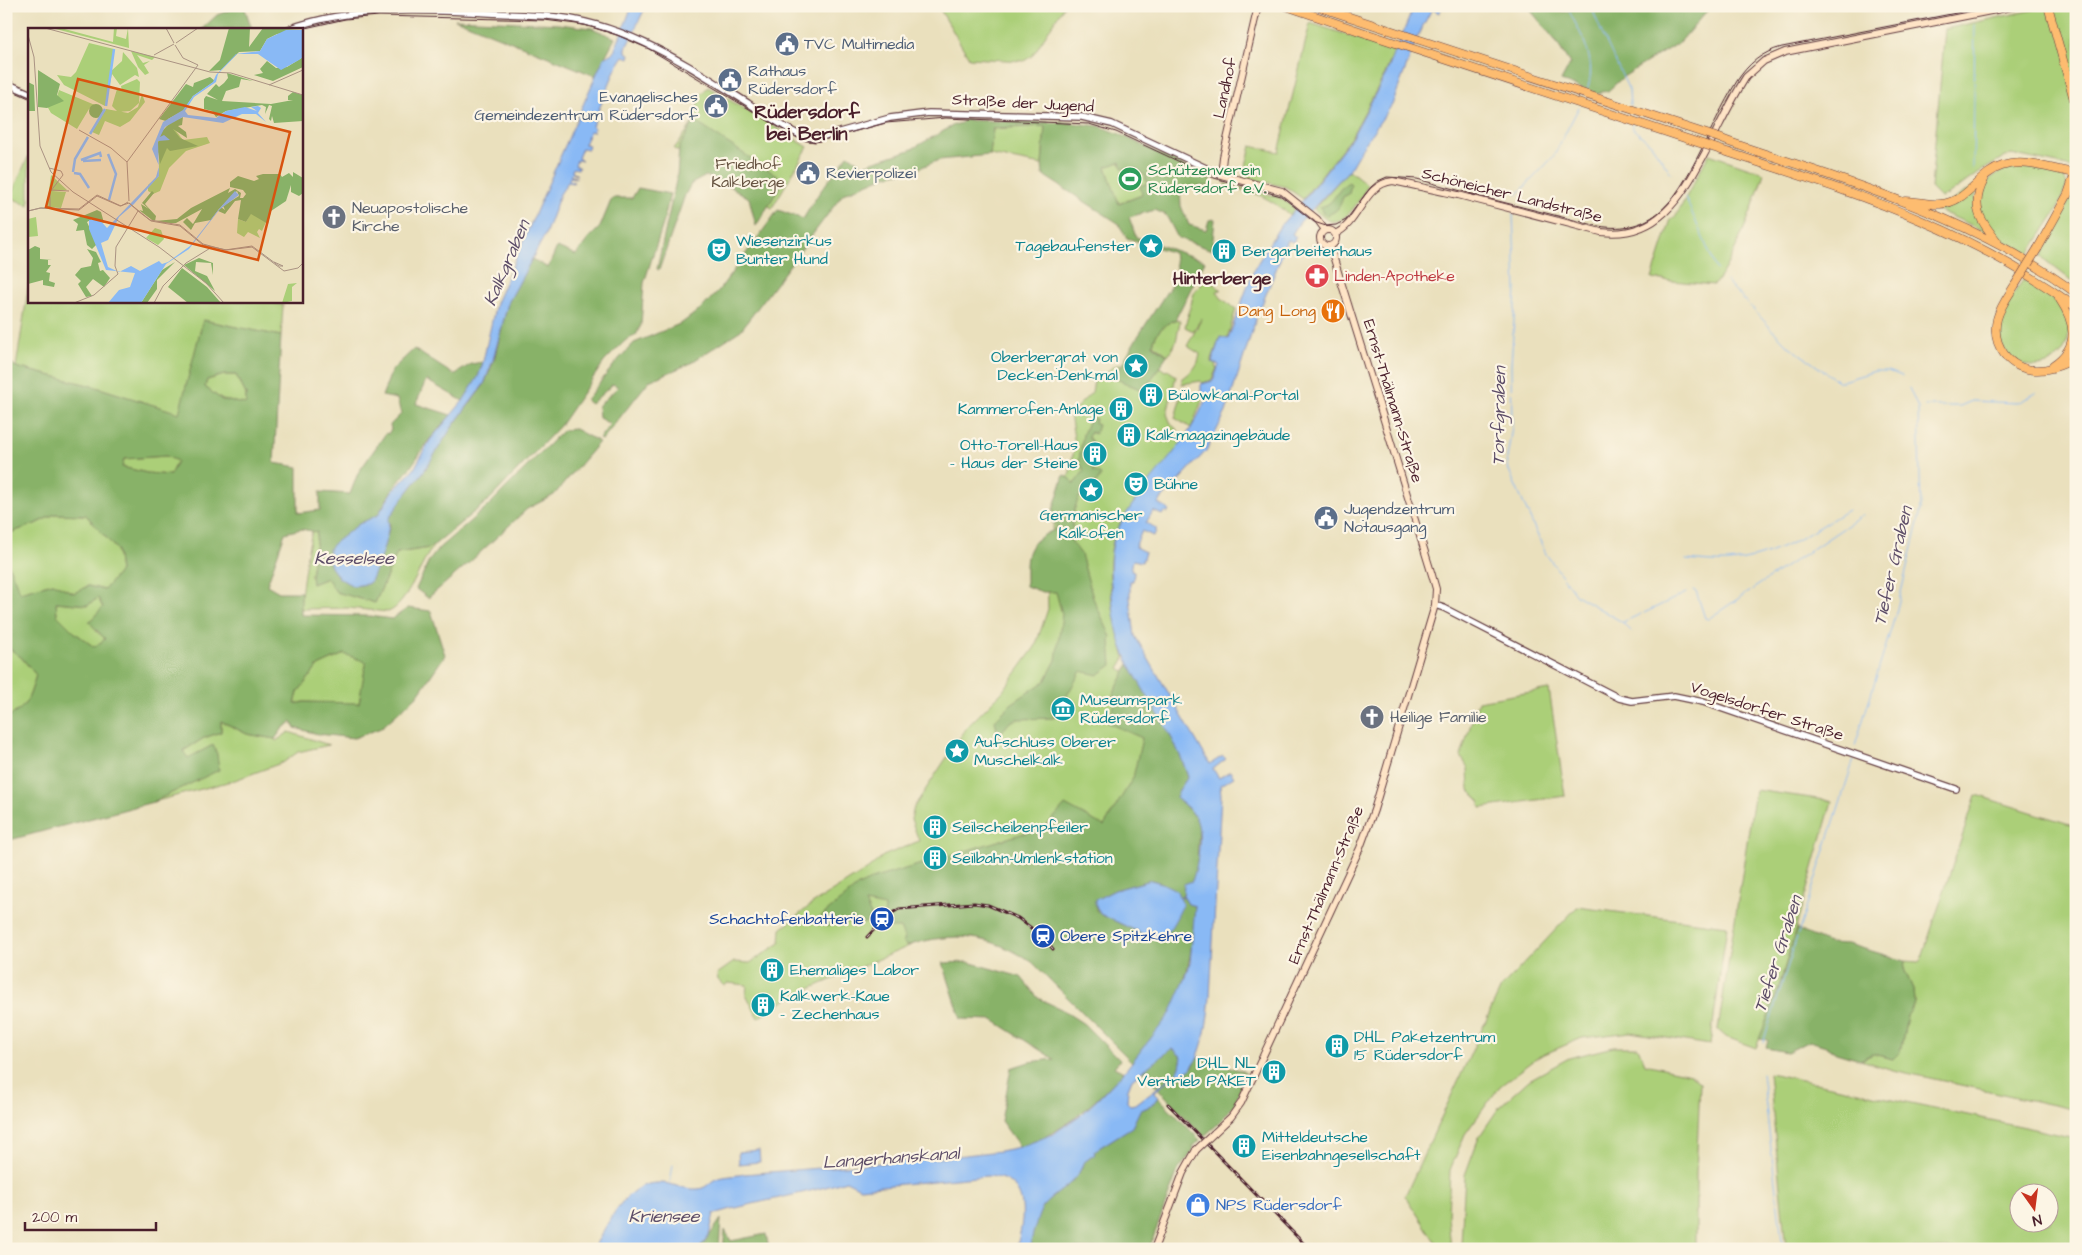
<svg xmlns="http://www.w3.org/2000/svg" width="2082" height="1255" viewBox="0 0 2082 1255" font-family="'Architects Daughter',sans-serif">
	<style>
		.green { fill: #abcf78; stroke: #7a7752; fill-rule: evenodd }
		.forest { fill: #88b268; stroke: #69684a; fill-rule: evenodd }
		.water { fill: #89b9f5; stroke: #6a6c90; fill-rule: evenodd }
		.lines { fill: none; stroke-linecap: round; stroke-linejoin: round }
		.stream { stroke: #89b9f5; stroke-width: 1 }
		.tertiary-casing { stroke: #623c41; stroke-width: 8 }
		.secondary-casing { stroke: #623c41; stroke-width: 8 }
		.motorway-casing { stroke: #623c41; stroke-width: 9 }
		.tertiary { stroke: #fff; stroke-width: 5.5 }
		.secondary { stroke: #fee4c6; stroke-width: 6 }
		.motorway { stroke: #fdbc70; stroke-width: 8 }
		.tram { stroke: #4a1f2b; stroke-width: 1 }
		.rail-casing { stroke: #4a1f2b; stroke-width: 3 }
		.rail { stroke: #fcf5e5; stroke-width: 1; stroke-dasharray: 4; stroke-linecap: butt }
		.secondary-bridge-casing { stroke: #623c41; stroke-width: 8; stroke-linecap: butt }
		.motorway-bridge-casing { stroke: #623c41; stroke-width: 9; stroke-linecap: butt }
		.secondary-bridge { stroke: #fee4c6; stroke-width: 6 }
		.motorway-bridge { stroke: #fdbc70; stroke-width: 8 }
		.labels { text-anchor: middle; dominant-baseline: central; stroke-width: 4.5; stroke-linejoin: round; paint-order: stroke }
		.service-label { font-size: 16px; fill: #4e5e75; stroke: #fcf5e5; text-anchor: start }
		.street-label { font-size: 16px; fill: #4a1f2b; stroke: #fcf5e5 }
		.park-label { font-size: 16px; fill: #675442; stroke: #fcf5e5 }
		.leisure-label { font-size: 16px; fill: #27864d; stroke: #fcf5e5; text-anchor: start }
		.worship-label { font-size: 16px; fill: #5b616d; stroke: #fcf5e5; text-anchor: start }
		.culture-label { font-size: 16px; fill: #0d838f; stroke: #fcf5e5; text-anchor: start }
		.health-label { font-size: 16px; fill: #be3a42; stroke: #fcf5e5; text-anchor: start }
		.food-label { font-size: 16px; fill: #c56008; stroke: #fcf5e5; text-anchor: end }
		.transit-label { font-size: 16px; fill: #164399; stroke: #fcf5e5; text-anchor: end }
		.shop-label { font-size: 16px; fill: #366cbe; stroke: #fcf5e5; text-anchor: start }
		.water-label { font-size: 18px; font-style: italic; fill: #5d4d68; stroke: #fcf5e5 }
		.neighbourhood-label { font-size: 18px; font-weight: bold; fill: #4a1f2b; stroke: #fcf5e5 }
		.quarter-label { font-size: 19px; font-weight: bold; fill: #4a1f2b; stroke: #fcf5e5 }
		.inset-river { fill: none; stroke: #89b9f5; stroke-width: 2.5 }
		.inset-road { fill: none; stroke: #aa9383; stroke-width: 1 }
		.view { fill: #d8530f; fill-opacity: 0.15; stroke: #d8530f; stroke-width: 2.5 }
		.inset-edge { fill: none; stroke: #4a1f2b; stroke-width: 2.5 }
	</style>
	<rect width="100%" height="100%" fill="#fcf5e5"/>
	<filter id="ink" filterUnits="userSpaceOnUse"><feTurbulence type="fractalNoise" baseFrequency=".02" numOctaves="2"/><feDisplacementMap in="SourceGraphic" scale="10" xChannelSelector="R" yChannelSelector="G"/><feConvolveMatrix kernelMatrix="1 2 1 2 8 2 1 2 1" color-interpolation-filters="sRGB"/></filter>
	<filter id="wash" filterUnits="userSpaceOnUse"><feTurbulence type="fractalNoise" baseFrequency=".0096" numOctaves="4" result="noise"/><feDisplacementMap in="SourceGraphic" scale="20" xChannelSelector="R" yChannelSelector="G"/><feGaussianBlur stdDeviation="1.12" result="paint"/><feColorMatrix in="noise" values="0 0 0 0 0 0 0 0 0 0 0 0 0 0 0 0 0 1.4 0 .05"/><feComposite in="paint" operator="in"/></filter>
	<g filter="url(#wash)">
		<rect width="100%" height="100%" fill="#eae0bd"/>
		<path class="green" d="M938,6H1064L1033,55L1024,61L969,58Z
			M2051,6H2071L2076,29V171L2067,166L2011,154L1981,171L1948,195L1941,198L1931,188L1945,29Z
			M1310,23L1395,50L1385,74L1351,137L1303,199L1286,187L1243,177L1251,146L1279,152Z
			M708,87L808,147L772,208L674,149L694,121L699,96Z
			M1045,126L1042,165L990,155L993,129Z
			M1709,154L1764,173C1754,205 1734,260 1714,285L1652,279L1671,219L1676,216Z
			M29,155V206L10,197Z
			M1120,162L1130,169L1133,168L1145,175L1147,184L1142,195L1118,204L1106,166Z
			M2017,167C2033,168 2048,171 2064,177L2067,185L2056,212L2029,254C2016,247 1996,239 1987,226C1968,198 1986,171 2017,167Z
			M1349,170L1368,185C1361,197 1347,225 1330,221C1324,219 1319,213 1314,209Z
			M1981,181L1975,197L1989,233L1931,207L1944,206Z
			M1226,184L1279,197L1295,208L1290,215C1264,195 1256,191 1224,188Z
			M2076,186V284L2041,257Z
			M1204,280H1210L1221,290L1217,291L1221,298L1236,309L1227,339L1220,337L1211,362L1216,364L1215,367L1217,368L1212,380L1202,383L1201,381L1182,384V379C1192,371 1198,367 1200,354L1187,346L1202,318L1193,331L1185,327L1194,293Z
			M2023,280C2034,286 2046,292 2055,300C2065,308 2070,318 2069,330C2068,380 1999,376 1999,330C1999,311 2014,294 2023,280Z
			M29,283V301H261L283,305L281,336L203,320L180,414L96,387L16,367Z
			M1176,319L1180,321L1176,342L1168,355L1153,344C1156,331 1164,325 1176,319Z
			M1120,364L1144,389L1160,367L1165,371L1168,370L1176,376L1167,414L1171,424L1186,438C1177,449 1169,461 1160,472C1144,490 1128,508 1117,530C1101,564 1115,624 1125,658L1119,668L1126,673L1169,773L1160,1013L1129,1059L1030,959C992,936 965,932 921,941L791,997L758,1018L746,994L747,985L728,983L724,986L718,980L717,974L734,962L750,963L780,943L781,929L812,904L868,869L883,856L919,841L911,819L914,807L967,727L1003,691L1035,647L1048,609L1047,561L1055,517L1070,472L1075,444L1070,414L1092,392L1094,381L1084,378L1086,375L1101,379L1112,367Z
			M224,375H236L246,394V404L222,400L205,387L207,380Z
			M1194,394L1204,396L1191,428L1175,418L1181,396Z
			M166,456L177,461L170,475L147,473L122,467L124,459Z
			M55,514L86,515L117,550L120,571L105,590L88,586L74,593L53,583L20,592C11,573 1,553 10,533L35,524Z
			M315,520L319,521L311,575L312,584L327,578L333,585L375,603L397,553L429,548L434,545C421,562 407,606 388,612L348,608L302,609L300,606C303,577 307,549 315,520Z
			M98,598L103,608L96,631L106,639L94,647L74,632L57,615L56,602L88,605Z
			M6,646L21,657L36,675C30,695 28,709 6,717Z
			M344,654L367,662L359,704L304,702L295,705L298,692L318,666Z
			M1549,689L1565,796L1481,808L1479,800L1469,790L1468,768L1461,756L1478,701Z
			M221,721L247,734L275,739L276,741L289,732L329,745L298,752L284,762L235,780L153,802L198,778L183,751L204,738L221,732Z
			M1755,790L1832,801L1778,991L1756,1048L1726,1037L1718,1030Z
			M1976,795L2076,826V1110L1893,1070L1861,1060L1873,1054L1893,1059L1900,1052L1907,1015L1911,1010L1914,1002L1913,989L1904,969L1905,961L1918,962L1921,960Z
			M1577,907L1727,926L1710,1045L1630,1032L1582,1038L1540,1056L1500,1086L1465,1134L1450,1170L1448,1216L1451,1249H1440L1405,1196L1501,988Z
			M1613,1047H1638L1645,1064L1690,1074L1700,1083L1696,1174V1249L1640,1247L1641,1249H1462L1461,1244L1465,1175L1479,1137L1500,1106L1529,1080L1569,1058Z
			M1769,1073L2076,1138V1249H1786ZM2020,1192H2050V1222H2020Z"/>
		<path class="forest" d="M240,6H244L252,29H202L217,15Z
			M1527,6H1543L1564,12L1581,6H1713L1704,14L1681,41L1623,77L1608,91L1596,93L1561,81L1570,64L1555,40Z
			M455,19L558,24L592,28L615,38L595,76Z
			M964,120L1072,123L1099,126L1120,134L1211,179L1212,186L1180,188L1181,206L1189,225L1206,230L1209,220L1215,219L1212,250L1178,238L1166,215L1155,210L1129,217L1136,237L1205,261L1175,320C1163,325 1155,332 1153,345L1167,355L1144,391L1114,378L1135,341L1177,276L1174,253L1127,238L1118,223L1043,175L1042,165L1045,126L993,128L990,155L939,160L917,169L885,176L843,194L741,330L689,364L649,381L602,440L599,439L610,424L599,418L598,406L618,387L613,384L591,404L586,400L617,361L634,343L682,323L703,307L719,290L778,210L803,219L819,193L848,155L863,165L910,150L954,125L961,123ZM1120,162L1122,168H1125L1126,171L1133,168L1145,175L1147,183L1140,186L1142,195L1119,204L1106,167Z
			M694,121L784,180L756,226L749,198L723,182L706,176L691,184L685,195L659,270L657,269L677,176L679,148Z
			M1349,182L1351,184L1349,194L1343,197C1340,207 1337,213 1325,215L1323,214L1320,207C1323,206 1326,205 1328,204C1336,198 1339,187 1349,182Z
			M638,188L670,194L663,224L644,283L641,325L636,335L625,341L604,362L560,426L490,499L434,545L429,548L397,553L375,603L336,592L327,578L312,584L311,576L317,532L301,529L285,533L267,585L279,592H301V615L369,616L392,619L408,608L431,611L445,655L417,696L381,728L354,738L318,734L295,728L292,722L283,728L275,739L247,734L221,721V732L204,738L183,751L188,758L213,745L217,754L219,770L153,802L6,841V717C28,709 30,695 36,675L21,657L6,646V559L20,592L53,583L74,593L88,586L104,590L120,571L117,550L86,515L55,514L35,524L10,533L6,541V358L16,367L96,387L179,413L203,320L281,336L274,463L298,467V513L320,510V492L350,494L358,473L386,433L388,434L391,429L390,425L401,414L397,399L382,396L392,370L414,349L454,375L471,364L483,362L478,377L463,401L426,380L416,404L451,415L429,440L410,468L392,490L378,515L359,524L333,544L328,557L331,567L339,578L353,586L367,584L371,581L386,540L390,524L388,520L403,498L424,471L452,427L484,385L494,360L508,303L532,259L548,268L557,247L576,255L589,238L600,227L612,198H632ZM224,375H236L246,394V404L222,400L205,387L207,380ZM166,456L177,461L170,475L147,473L122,467L124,459ZM98,598L103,607L89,622L105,639L94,647L74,632L57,615L56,602L88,605ZM344,654L366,662L359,703L304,702L295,704L298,692L318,666Z
			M1090,417L1096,419L1095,424L1098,425L1095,434L1091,432L1088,437L1093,443L1086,460L1096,467L1093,471L1101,475C1096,486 1095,483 1087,489C1071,501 1073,524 1072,542L1081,554L1093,598L1111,637L1110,640L1112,665L1098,675L1081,671L1054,718L1017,719L1010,722L998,736L995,720L1011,704L1045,681L1056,660L1062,614L1056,592H1042L1026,586C1026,554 1023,544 1056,529L1057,525L1053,521V510L1064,475L1071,479L1074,484L1084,471L1082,466H1078L1083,434Z
			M575,429L599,442L554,495L527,509L470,562L428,598L416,589L429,561L439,548L490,504L563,430Z
			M1129,664C1151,700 1176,736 1188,777L1179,790L1177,798L1193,814L1199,824L1197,868L1192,881L1184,885L1183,897L1188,904L1195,906L1196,910C1192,946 1189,981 1170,1014C1160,1031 1144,1046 1132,1062L1032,962C988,934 956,931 906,946L902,941L905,940L900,928H891L884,923L885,907L865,903L872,917L865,923L846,922L827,926L818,919L858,886L875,878L1041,828L1049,823L1065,805L1104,826L1133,778L1142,738L1108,723L1115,703L1114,693ZM1151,880L1162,883L1179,897H1183L1180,898L1174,922L1161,938H1151L1100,914L1096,910V900L1115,890Z
			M1796,929L1828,943L1848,944L1905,961L1904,969L1913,989L1914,1002L1911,1010L1907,1016L1900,1052L1893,1059L1873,1054L1860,1060L1836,1053L1826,1046L1810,1041L1787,1052L1766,1048L1768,1040L1759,1039L1778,991Z
			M968,962L1021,977L1038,998L1061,1009L1084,1024L1120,1060L1114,1067L1124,1072C1091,1106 1066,1131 1020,1147L1001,1121L1011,1068L1029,1062L1054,1059L993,1020L961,1019L943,963Z
			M1173,1049L1182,1057L1180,1067L1177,1073L1193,1067L1197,1057L1246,1072L1234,1105L1218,1124L1203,1137L1142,1071L1170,1050Z
			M1158,1097L1200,1140L1193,1147L1194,1150L1178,1170L1149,1249H1029C1032,1238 1037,1212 1044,1205C1057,1191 1078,1183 1083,1163L1095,1154L1094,1151L1132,1127L1140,1110L1151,1106Z
			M721,1219L719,1249H700Z
			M725,1230L731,1241L766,1234L769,1249H723Z"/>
		<path class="water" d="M632,6H646L626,48V52L630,54L629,58L624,56L616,68L592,126L594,128L593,132L590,131L584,144L589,145L588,149L582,148L578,158L582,161L577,160L575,165L579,167L578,169L573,168L572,172L577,175L572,173L570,175L577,178L570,177L569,180L574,182L573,183L568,182L560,194L545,235L508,303L493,360L484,384L452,427L424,471L403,498L388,520C392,529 376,571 371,581L367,584L353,586L339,578L331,567L328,557L329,549L333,544L359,524L378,515L393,491L414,469L430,440L463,401L478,377L482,366L496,303L597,73L604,58L614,52Z
			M1414,6H1443L1439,13L1432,9L1419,33L1392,105L1366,141L1349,170L1300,222L1292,234L1296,237L1293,242L1288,240L1256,319L1226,412L1206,451L1158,503L1169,510L1168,513L1164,512L1162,515L1153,511L1146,523L1156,528V532L1153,536L1142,531L1135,547L1145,552L1142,562L1133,560L1131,571L1134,572L1133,581H1130V599L1135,636L1210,764L1223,756L1226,759L1213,769L1219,778L1230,771L1234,777L1220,785L1221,795L1210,997C1208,1018 1203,1068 1180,1077L1177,1074L1154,1092L1158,1097L1151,1106L1140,1110L1132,1127L1094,1151L1095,1154L1083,1163C1078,1183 1057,1191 1044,1205C1038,1212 1032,1238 1029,1249H1016C1025,1218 1031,1178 987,1176L860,1188L846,1181C803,1195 757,1201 714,1214L709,1236L699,1249H593C609,1223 625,1181 660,1183C673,1183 685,1190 698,1189C706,1188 708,1184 714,1180C721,1176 736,1176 744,1174L931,1159L1000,1151L1020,1147L1053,1134L1082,1114L1098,1099L1124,1072L1170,1014L1186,977L1190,963L1195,906L1188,904L1184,897L1180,898L1183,905C1176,918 1168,941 1151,938L1100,914L1095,904V900L1115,890L1151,880L1162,883L1172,888L1177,891L1179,897H1183L1184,884L1192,881C1198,865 1204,829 1194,815C1190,809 1182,803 1176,798L1179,790L1188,777C1175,733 1146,700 1127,659C1116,637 1113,610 1111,585C1109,563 1110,542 1121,523C1147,476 1186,450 1206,398L1201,393V384L1213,381L1219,365L1212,362L1220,337L1228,339L1254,269L1280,226L1305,198L1352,137L1386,74ZM1173,1049L1182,1057L1180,1067L1176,1073L1136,1104L1130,1105L1127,1102L1128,1089L1132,1079L1170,1050Z
			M759,1150L760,1162L739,1164L738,1152Z"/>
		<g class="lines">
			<path class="stream" d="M1591,6L1602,33L1629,90L1630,105
				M1569,11C1582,36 1599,63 1586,92
				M1632,124V128L1651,144L1671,173
				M1973,169L1975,24
				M1517,195L1553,157L1579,107
				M1685,197L1717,270
				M1513,214L1516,290L1511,365L1512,427L1507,458L1509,471L1546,554L1576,595L1622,622L1632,632
				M1726,281L1786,344L1839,382L1875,371H1888L1902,376
				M1925,406H1960L1972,401L2018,403L2036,393
				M1686,560C1700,561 1714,563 1729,562C1773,559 1811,532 1848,510
				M1694,590L1696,591L1705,618L1708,619L1863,515
				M1644,613L1686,593
				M1623,622L1641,614
				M1855,746L1896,613L1921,510L1918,408L1909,388
				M1763,1043L1854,759
				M1762,1073L1783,1249
				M670,1184L673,1165"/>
		</g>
	</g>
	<g filter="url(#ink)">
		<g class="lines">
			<defs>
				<path id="tertiary" d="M289,29C363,0 468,13 547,16C625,22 684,63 748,103C766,115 785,129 804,137L818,138L890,118L929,113L1082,117L1112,124L1221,175
					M6,83L29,93
					M1435,605L1444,608L1619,698L1632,701L1674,696L1703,702L1956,789"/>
				<path id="secondary" d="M1258,6L1223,157L1221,175L1282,191L1317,219L1325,230
					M1320 238a8 8 0 1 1 16 0a8 8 0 1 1-16 0Z
					M1335,234C1360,223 1363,184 1393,181L1458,195L1601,232C1657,239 1681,198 1704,155C1718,129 1730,102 1746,77L1764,61L1785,52L2016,6
					M1214,1133L1231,1117L1241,1103L1360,848L1374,810L1435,605L1436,589L1432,575L1330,246
					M1154,1249L1183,1173L1196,1150"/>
				<path id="motorway" d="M1286,6L1368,34
					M2048,6L2076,107
					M1719,138C1747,149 1776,157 1805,167C1901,199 1993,232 2076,293
					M1730,153C1794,174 1858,193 1920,220C1975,243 2027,272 2076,307
					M1984,180C1970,207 1980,220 1997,241
					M1906,201C1917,201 1929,205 1940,204C1967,203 1979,173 2002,166C2026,158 2052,170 2075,173
					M2038,248L2068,194L2076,170
					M2015,285C2008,296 2000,307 1997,319C1991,345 2009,369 2035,370C2049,371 2063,364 2076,359
					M2053,365C2081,346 2075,322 2059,298"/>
			</defs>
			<use href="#tertiary" class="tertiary-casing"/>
			<use href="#secondary" class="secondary-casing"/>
			<use href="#motorway" class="motorway-casing"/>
			<use href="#tertiary" class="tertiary"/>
			<use href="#secondary" class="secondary"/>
			<use href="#motorway" class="motorway"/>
			<path class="tram" d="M301,29L345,19L379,16L544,20L585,25L617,35L649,49L791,134L803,140L815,142L886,123L946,118L1089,124L1116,132L1214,178L1281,196L1314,222L1326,226L1336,225L1346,220L1371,187L1378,181L1387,177L1417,179L1476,195
				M6,88L29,98
				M1470,194L1598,226C1654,235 1675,200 1698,156C1711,131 1722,105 1737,81C1748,64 1762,52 1782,47L1992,6"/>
			<defs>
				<path id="rail" d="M867,937L887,916L899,909L974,903L988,905L1018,918L1043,937L1053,949
					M1168,1104L1309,1249"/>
			</defs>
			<use href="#rail" class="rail-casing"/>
			<use href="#rail" class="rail"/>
			<defs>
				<path id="secondary-bridge" d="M1196,1150L1214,1133"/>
				<path id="motorway-bridge" d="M1316,6L1719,138
					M1368,34L1730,153
					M2015,285L2038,248"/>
			</defs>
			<use href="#secondary-bridge" class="secondary-bridge-casing"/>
			<use href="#motorway-bridge" class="motorway-bridge-casing"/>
			<use href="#secondary-bridge" class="secondary-bridge"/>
			<use href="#motorway-bridge" class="motorway-bridge"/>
		</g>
	</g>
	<defs>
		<symbol id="civic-disc" viewBox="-11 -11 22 22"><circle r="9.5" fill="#5c6f8a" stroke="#fcf5e5"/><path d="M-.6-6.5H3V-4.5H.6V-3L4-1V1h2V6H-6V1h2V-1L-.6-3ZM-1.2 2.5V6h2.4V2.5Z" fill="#fff"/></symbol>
		<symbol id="stadium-disc" viewBox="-11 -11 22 22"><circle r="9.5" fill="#2e9e5b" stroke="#fcf5e5"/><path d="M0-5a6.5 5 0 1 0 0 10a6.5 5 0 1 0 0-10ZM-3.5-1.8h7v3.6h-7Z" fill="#fff"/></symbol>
		<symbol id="church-disc" viewBox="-11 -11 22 22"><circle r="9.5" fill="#6b7280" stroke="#fcf5e5"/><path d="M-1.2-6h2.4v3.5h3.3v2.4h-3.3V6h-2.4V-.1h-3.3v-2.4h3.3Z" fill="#fff"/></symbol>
		<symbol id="sight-disc" viewBox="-11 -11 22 22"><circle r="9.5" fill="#0f9aa8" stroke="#fcf5e5"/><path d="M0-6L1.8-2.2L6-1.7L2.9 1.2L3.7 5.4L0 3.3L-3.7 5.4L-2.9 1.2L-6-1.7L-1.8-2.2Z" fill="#fff"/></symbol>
		<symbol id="theatre-disc" viewBox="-11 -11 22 22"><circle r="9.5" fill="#0f9aa8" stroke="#fcf5e5"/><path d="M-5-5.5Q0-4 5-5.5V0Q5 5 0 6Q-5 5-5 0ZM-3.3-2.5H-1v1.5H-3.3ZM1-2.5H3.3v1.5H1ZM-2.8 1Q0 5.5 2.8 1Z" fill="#fff"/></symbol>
		<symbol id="building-disc" viewBox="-11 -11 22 22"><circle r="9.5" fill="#0f9aa8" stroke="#fcf5e5"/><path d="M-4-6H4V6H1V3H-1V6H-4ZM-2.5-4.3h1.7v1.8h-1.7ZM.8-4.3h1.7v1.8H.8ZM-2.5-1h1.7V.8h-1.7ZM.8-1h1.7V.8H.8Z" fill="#fff"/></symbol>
		<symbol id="pharmacy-disc" viewBox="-11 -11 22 22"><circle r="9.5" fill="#e0444e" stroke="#fcf5e5"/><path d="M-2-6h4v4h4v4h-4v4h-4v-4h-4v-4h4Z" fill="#fff"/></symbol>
		<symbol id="restaurant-disc" viewBox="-11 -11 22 22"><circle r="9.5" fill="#e8710a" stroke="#fcf5e5"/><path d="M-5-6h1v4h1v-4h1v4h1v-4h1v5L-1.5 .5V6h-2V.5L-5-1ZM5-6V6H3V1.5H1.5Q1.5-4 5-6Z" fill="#fff"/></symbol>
		<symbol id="museum-disc" viewBox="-11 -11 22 22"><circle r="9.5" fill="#0f9aa8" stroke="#fcf5e5"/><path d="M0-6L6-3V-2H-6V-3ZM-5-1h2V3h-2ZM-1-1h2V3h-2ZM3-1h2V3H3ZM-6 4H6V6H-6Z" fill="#fff"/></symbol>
		<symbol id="station-disc" viewBox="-11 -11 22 22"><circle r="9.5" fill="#1a4fb4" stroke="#fcf5e5"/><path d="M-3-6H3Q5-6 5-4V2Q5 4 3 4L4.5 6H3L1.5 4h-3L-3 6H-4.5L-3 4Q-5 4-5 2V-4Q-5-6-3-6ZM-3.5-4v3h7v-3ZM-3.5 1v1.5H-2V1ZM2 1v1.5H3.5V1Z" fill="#fff"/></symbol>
		<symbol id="shop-disc" viewBox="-11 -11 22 22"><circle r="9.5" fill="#3f7fe0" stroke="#fcf5e5"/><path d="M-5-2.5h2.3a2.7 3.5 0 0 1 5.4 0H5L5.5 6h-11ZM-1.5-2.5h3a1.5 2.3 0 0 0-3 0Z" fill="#fff"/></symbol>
	</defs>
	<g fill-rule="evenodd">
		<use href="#civic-disc" x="773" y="30" width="28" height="28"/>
		<use href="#civic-disc" x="716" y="66" width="28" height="28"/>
		<use href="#civic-disc" x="702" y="92" width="28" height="28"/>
		<use href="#civic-disc" x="794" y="159" width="28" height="28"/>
		<use href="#stadium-disc" x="1116" y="165" width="28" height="28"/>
		<use href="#church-disc" x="320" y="203" width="28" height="28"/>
		<use href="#sight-disc" x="1137" y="232" width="28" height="28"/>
		<use href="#theatre-disc" x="705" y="236" width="28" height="28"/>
		<use href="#building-disc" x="1210" y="237" width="28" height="28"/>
		<use href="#pharmacy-disc" x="1303" y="262" width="28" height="28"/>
		<use href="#restaurant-disc" x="1319" y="297" width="28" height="28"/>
		<use href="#sight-disc" x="1122" y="352" width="28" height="28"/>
		<use href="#building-disc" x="1137" y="381" width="28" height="28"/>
		<use href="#building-disc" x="1107" y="395" width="28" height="28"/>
		<use href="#building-disc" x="1115" y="421" width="28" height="28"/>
		<use href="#building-disc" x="1081" y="440" width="28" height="28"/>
		<use href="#theatre-disc" x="1122" y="470" width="28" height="28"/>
		<use href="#sight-disc" x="1077" y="476" width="28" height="28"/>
		<use href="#civic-disc" x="1312" y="504" width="28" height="28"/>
		<use href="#museum-disc" x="1049" y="695" width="28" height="28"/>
		<use href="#church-disc" x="1358" y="703" width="28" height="28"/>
		<use href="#sight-disc" x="943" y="737" width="28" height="28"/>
		<use href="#building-disc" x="921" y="813" width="28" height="28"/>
		<use href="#building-disc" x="921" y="844" width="28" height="28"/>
		<use href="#station-disc" x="868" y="905" width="28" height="28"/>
		<use href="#station-disc" x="1029" y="922" width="28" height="28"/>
		<use href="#building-disc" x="758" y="956" width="28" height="28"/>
		<use href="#building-disc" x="749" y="991" width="28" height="28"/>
		<use href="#building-disc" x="1323" y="1032" width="28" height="28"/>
		<use href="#building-disc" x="1260" y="1058" width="28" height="28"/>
		<use href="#building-disc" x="1230" y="1132" width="28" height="28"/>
		<use href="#shop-disc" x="1184" y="1191" width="28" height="28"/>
	</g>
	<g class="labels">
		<g class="service-label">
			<text x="804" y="44">TVC Multimedia</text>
			<text x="748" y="71">Rathaus<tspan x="748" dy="18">Rüdersdorf</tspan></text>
			<text x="698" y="97" text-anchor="end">Evangelisches<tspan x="698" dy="18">Gemeindezentrum Rüdersdorf</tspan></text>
			<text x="826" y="173">Revierpolizei</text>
			<text x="1344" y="509">Jugendzentrum<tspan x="1344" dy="18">Notausgang</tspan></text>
		</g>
		<g class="street-label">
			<text transform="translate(1225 88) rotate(-78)">Landhof</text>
			<text transform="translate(1023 103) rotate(3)">Straße der Jugend</text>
			<text transform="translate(1512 195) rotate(14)">Schöneicher Landstraße</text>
			<text transform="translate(1393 401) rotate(73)">Ernst-Thälmann-Straße</text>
			<text transform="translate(1767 711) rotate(18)">Vogelsdorfer Straße</text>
			<text transform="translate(1326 885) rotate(-67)">Ernst-Thälmann-Straße</text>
		</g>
		<g class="park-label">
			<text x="748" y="164">Friedhof<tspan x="748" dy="18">Kalkberge</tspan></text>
		</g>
		<g class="leisure-label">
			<text x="1148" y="170">Schützenverein<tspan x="1148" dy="18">Rüdersdorf e.V.</tspan></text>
		</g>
		<g class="worship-label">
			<text x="352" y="208">Neuapostolische<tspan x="352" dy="18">Kirche</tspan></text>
			<text x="1390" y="717">Heilige Familie</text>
		</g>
		<g class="culture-label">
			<text x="736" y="241">Wiesenzirkus<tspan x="736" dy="18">Bunter Hund</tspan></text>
			<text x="1134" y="246" text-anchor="end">Tagebaufenster</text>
			<text x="1242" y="251">Bergarbeiterhaus</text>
			<text x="1118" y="357" text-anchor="end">Oberbergrat von<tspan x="1118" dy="18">Decken-Denkmal</tspan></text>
			<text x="1168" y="395">Bülowkanal-Portal</text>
			<text x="1104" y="409" text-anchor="end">Kammerofen-Anlage</text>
			<text x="1146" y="435">Kalkmagazingebäude</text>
			<text x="1078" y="445" text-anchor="end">Otto-Torell-Haus<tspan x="1078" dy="18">- Haus der Steine</tspan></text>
			<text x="1154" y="484">Bühne</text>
			<text x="1091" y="515" text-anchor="middle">Germanischer<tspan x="1091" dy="18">Kalkofen</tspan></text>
			<text x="1080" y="700">Museumspark<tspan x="1080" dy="18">Rüdersdorf</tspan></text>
			<text x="974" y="742">Aufschluss Oberer<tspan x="974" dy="18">Muschelkalk</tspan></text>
			<text x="952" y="827">Seilscheibenpfeiler</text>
			<text x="952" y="858">Seilbahn-Umlenkstation</text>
			<text x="790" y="970">Ehemaliges Labor</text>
			<text x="780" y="996">Kalkwerk-Kaue<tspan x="780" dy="18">- Zechenhaus</tspan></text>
			<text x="1354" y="1037">DHL Paketzentrum<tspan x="1354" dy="18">15 Rüdersdorf</tspan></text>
			<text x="1256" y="1063" text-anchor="end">DHL NL<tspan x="1256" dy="18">Vertrieb PAKET</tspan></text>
			<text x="1262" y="1137">Mitteldeutsche<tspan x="1262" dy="18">Eisenbahngesellschaft</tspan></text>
		</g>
		<g class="health-label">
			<text x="1334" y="276">Linden-Apotheke</text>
		</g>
		<g class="food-label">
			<text x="1316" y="311">Dang Long</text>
		</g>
		<g class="transit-label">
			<text x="864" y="919">Schachtofenbatterie</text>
			<text x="1060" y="936" text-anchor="start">Obere Spitzkehre</text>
		</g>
		<g class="shop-label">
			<text x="1216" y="1205">NPS Rüdersdorf</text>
		</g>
		<g class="water-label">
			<text transform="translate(507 263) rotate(-67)">Kalkgraben</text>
			<text transform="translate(1499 416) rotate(-89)">Torfgraben</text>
			<text x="354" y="558">Kesselsee</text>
			<text transform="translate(1893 566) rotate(-77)">Tiefer Graben</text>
			<text transform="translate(1778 954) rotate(-72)">Tiefer Graben</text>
			<text transform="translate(891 1158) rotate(-4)">Langerhanskanal</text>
			<text x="664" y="1216">Kriensee</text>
		</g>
		<g class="neighbourhood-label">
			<text x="1222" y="278">Hinterberge</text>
		</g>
		<g class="quarter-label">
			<text x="807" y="112">Rüdersdorf<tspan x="807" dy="22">bei Berlin</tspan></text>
		</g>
	</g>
	<g transform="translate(28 28)">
		<rect width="275" height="275" fill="#eae0bd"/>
		<path d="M24,0H33L85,14L86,0H89L88,8L98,11L100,0L101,20ZM61,15L86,21L82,44L94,33L95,24L109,40L111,49L107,47L92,57L84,46L77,78L36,57L29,47L43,49L48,44ZM103,23L127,29L124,32L109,27L115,35L122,33L116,37L121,45L117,47L110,39ZM109,51L112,54L111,75L102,83L90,84L84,78L89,61L94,63L93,58ZM31,62L67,77L61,81L49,101L23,85L19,78L27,76ZM114,66L117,74L102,93L92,99L77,93L71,107L64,104L78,81L100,85L110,79ZM142,95L155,112L179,109L182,115L158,123L141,140L132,163L125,166L120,163V157L131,148V123L138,99ZM23,147L39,162L24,163L38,164L33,180L19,179ZM223,185L238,194L234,203L231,201L229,204L232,210L220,204L216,209L209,205L210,191L218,194ZM8,189L10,208L0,209V191ZM127,200L133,202L136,211L130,217L118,210ZM269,255L264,259V273L254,275L260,256Z" fill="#abcf78"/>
		<path d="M201,0H222L221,19L235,0L275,2L249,6L239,11L232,23L211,24L193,42L181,43L192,32ZM275,29V39L245,53L226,47L235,45L232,41L239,33L248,40L259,39ZM10,42L32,56L29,67L36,73L19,80L10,79ZM199,45L225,53L213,51L211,59L198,63L194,73L243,76L265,72H260V68L265,64L275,67V93L246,95L244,88L243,93L241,91L244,78L241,77L237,86L238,79L234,77L198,83L188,89L184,83L176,81V71L178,68L190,72L179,66L188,56L191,59L196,55L200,50ZM182,49L187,53L165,68L155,83L140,91L141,94L131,91L158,56L165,59L166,55ZM0,54L6,57L7,83H0ZM61 83a7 7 0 1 1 14 0a7 7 0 1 1-14 0ZM155,89L154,97L150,98L158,104L159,110L145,101L152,110L170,118L142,123L139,120L132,136L129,118L133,104L143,94ZM265,144L275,150V165L271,168L263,164V157L258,173L243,183L240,196L223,186L218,194L210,191L213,172L207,173L197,186L190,183L193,179L197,182L195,178L211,168L209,163L191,181L183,192L167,195L163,202L155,194L159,190L165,196L174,181L148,195H135L124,192L111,182L115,183L113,176L121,181L114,175L124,163L126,165L117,176L128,188L127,193L149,191L163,180L202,160L200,165L207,161L213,165L212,170H215L218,166L215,162L202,159V154L210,148L226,153L231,151L228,148L235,146H252L254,149L261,145L265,149ZM69,182L73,184L76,195L64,191L59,194L69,216L64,221L59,217L56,202L48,203L50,196L45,192ZM7,218L12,220V231L24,232H20V237H23L18,244L22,245L21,253L27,255L26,259L15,257V252L0,256V222ZM59,221L68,224L73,234L70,235L72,243L75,242L82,250L76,259L65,251L58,259L64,268L58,269L50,256L53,253L47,247L53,240L63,238L65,230ZM171,230L185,235V247L183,235L168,234L167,243L179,248L187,263L156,237ZM147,234L129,252V261L119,275H113L134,242ZM154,240L179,259L193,275H160L140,259Z" fill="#88b268"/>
		<path d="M258,2H275V29L271,32L253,42L230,26H209L190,46L188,54L166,69L157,83L160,87L188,90L198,83L217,79L229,83L223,79L230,78L233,80L230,85L238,94L228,86H214L195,95L155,89L137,99L132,109L136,107L142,112L130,113L131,148L106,176L91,189L80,212L73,215L80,239L91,244L103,238L112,243L131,233L134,236L140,234L162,218L191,181L207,163L211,167L191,182L161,221L138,236L113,275H80L91,262L102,259L107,245L78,242L61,201V192L71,191L79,200L128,149L131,138L124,121L135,94L155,82L165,68L185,54L188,47L208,26L232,23L239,11Z" fill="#89b9f5"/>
		<path class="inset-river" d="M78,78L86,21M62,106L77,81M80,126L88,146L81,172M53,132L72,125L73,129M55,133L73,132M45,144L47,131L60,109M46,145L52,146L61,160"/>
		<path class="inset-road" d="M17,0L182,44L203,45L275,67M138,0L146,15M0,7L6,29L12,118L23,144L45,164L131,219L178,255L196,275M148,15L170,0M126,27L146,16M241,57L275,42M51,102L83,120L99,134M21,140L33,143L35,147L22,164V180M23,162L41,163M101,173L99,134L170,37L155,30L147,17M92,178L101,175L122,192L152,197L175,216L197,222L224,218L251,238H255L246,234M0,183L12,180L51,181L69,167L93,178L100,174M0,183L13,180L51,182L69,168L92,178M110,183L123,193L152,198L175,217L199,222L224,219L256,243L270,240L275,235M46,275L66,267L90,246L87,238L88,219L110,183L101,175M126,275L135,258L158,235L184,219"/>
		<path class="view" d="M50,51L262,104L230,232L18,179Z"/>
		<rect width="275" height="275" class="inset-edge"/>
	</g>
	<rect width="2082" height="1255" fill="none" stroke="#fcf5e5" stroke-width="25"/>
	<g transform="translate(2034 1208) rotate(166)"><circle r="24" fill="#fcf5e5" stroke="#b59f9b"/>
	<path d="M0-4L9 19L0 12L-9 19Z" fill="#c8321e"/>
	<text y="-8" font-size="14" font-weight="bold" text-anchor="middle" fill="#4a1f2b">N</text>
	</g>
	<path d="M25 1222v8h131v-8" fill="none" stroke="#4a1f2b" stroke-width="2.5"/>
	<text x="32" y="1222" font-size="15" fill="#4a1f2b" stroke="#fcf5e5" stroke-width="4" paint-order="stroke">200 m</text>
</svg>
